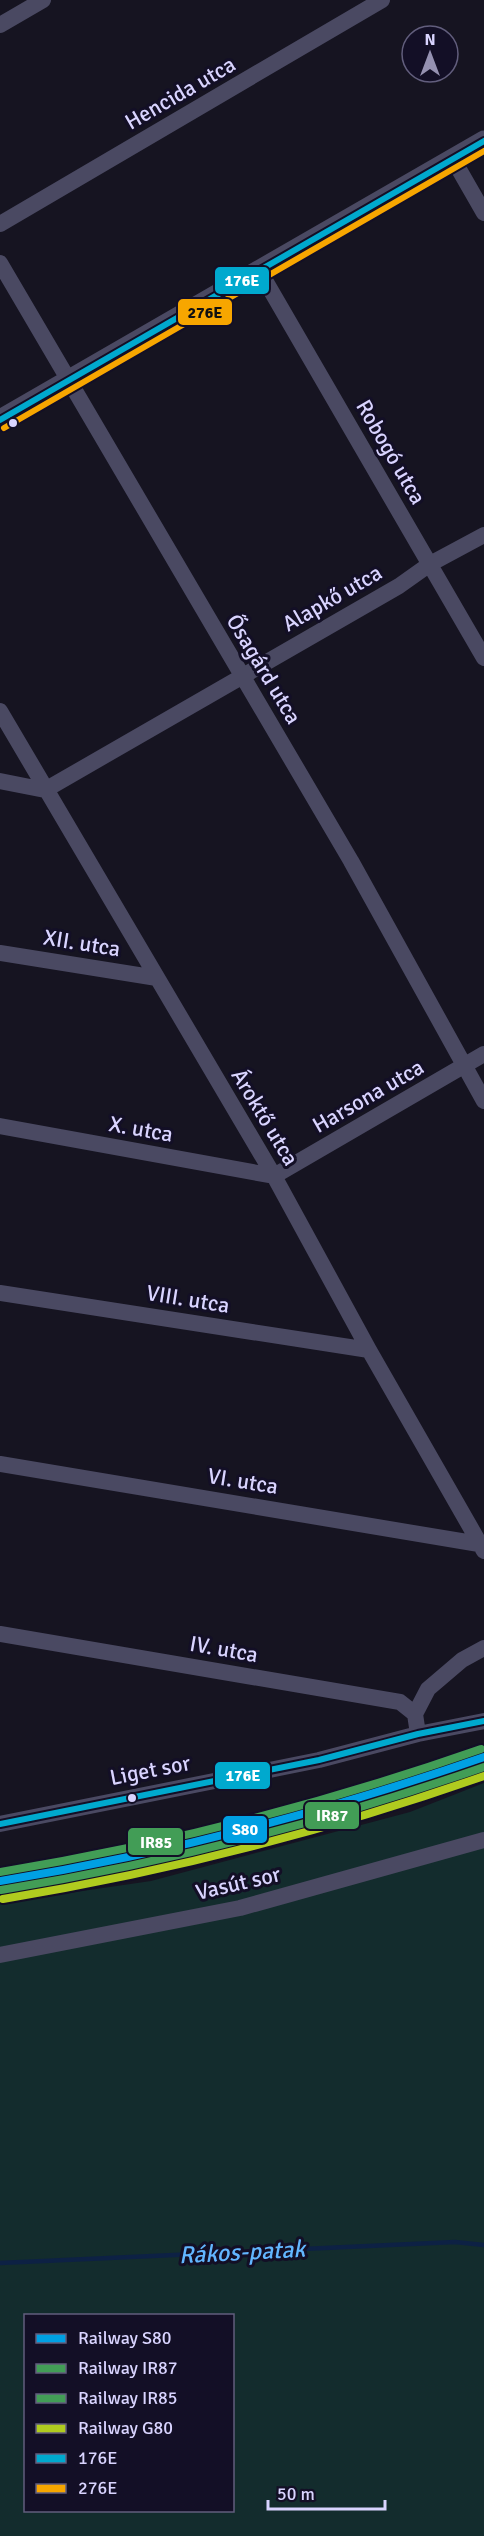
<svg xmlns="http://www.w3.org/2000/svg" width="484" height="2536" viewBox="0 0 484 2536" font-family="Signika,sans-serif">
	<style>
		.green { fill: #132c2d; fill-rule: evenodd }
		.lines { fill: none; stroke-linecap: round; stroke-linejoin: round }
		.stream { stroke: #0d2144; stroke-width: 4.5 }
		.minor { stroke: #4a4962; stroke-width: 16 }
		.tertiary { stroke: #4a4962; stroke-width: 21 }
		.bus-1-casing { stroke: #130f26; stroke-width: 10 }
		.bus-2-casing { stroke: #130f26; stroke-width: 10 }
		.bus-1 { stroke: #00a9ce; stroke-width: 6 }
		.bus-2 { stroke: #f7a600; stroke-width: 6 }
		.rail-1-casing { stroke: #130f26; stroke-width: 12 }
		.rail-2-casing { stroke: #130f26; stroke-width: 12 }
		.rail-3-casing { stroke: #130f26; stroke-width: 12 }
		.rail-4-casing { stroke: #130f26; stroke-width: 12 }
		.rail-1 { stroke: #00a0e3; stroke-width: 8 }
		.rail-2 { stroke: #429d56; stroke-width: 8 }
		.rail-3 { stroke: #429d56; stroke-width: 8 }
		.rail-4 { stroke: #b0cb1f; stroke-width: 8 }
		.bus-dot { fill: #d9d4ff; stroke: #130f26; stroke-width: 2 }
		.labels { text-anchor: middle; dominant-baseline: central; stroke-width: 6; stroke-linejoin: round; paint-order: stroke }
		.street-label { font-size: 22px; fill: #d9d4ff; stroke: #130f26 }
		.water-label { font-size: 24px; font-style: italic; fill: #62b6ff; stroke: #130f26 }
		.line-badge { stroke: #130f26; stroke-width: 2 }
		.badge-label { font-size: 16px; text-anchor: middle; font-weight: bold; fill: #fff }
		.pale-badge-label { font-size: 16px; text-anchor: middle; font-weight: bold; fill: #111 }
	</style>
	<rect width="100%" height="100%" fill="#161421"/>
	<path class="green" d="M484,1783V2536H0V1903L151,1881L410,1812ZM26,2316H232V2510H26Z"/>
	<g class="lines">
		<path class="stream" d="M0,2263L455,2242L484,2245"/>
		<path class="minor" d="M0,25L43,0
			M453,159L484,213
			M0,224L382,0
			M0,263L351,861L484,1101
			M259,270L484,658
			M0,711L274,1176L369,1350L484,1551
			M0,781L45,790L399,586L430,564L484,535
			M0,953L157,978
			M0,1126L274,1176L484,1054
			M0,1293L369,1350
			M0,1464L479,1544
			M0,1634L400,1702L415,1714L418,1734
			M415,1714L428,1689L462,1660L484,1648
			M0,1824L319,1760L418,1734L484,1721
			M0,1955L240,1908L484,1840"/>
		<path class="tertiary" d="M0,420L484,141"/>
		<defs>
			<path id="bus-1" d="M0,420L484,141
				M0,1824L319,1760L418,1734L484,1721"/>
			<path id="bus-2" d="M4,428L484,151"/>
		</defs>
		<use href="#bus-1" class="bus-1-casing"/>
		<use href="#bus-2" class="bus-2-casing"/>
		<use href="#bus-1" class="bus-1"/>
		<use href="#bus-2" class="bus-2"/>
		<defs>
			<path id="rail-1" d="M0,1881C166,1854 326,1812 484,1757"/>
			<path id="rail-2" d="M1,1890C166,1863 326,1822 484,1767"/>
			<path id="rail-3" d="M0,1872C164,1845 324,1804 481,1749"/>
			<path id="rail-4" d="M3,1899C167,1872 327,1831 484,1776"/>
		</defs>
		<use href="#rail-1" class="rail-1-casing"/>
		<use href="#rail-2" class="rail-2-casing"/>
		<use href="#rail-3" class="rail-3-casing"/>
		<use href="#rail-4" class="rail-4-casing"/>
		<use href="#rail-1" class="rail-1"/>
		<use href="#rail-2" class="rail-2"/>
		<use href="#rail-3" class="rail-3"/>
		<use href="#rail-4" class="rail-4"/>
	</g>
	<g class="bus-dot">
		<circle cx="13" cy="423" r="5"/>
		<circle cx="132" cy="1798" r="5"/>
	</g>
	<g class="labels">
		<g class="street-label">
			<text transform="translate(180 93) rotate(-30)">Hencida utca</text>
			<text transform="translate(391 452) rotate(60)">Robogó utca</text>
			<text transform="translate(332 598) rotate(-30)">Alapkő utca</text>
			<text transform="translate(264 669) rotate(59)">Ősagárd utca</text>
			<text transform="translate(82 943) rotate(9)">XII. utca</text>
			<text transform="translate(368 1096) rotate(-30)">Harsona utca</text>
			<text transform="translate(265 1117) rotate(59)">Ároktő utca</text>
			<text transform="translate(141 1129) rotate(10)">X. utca</text>
			<text transform="translate(188 1299) rotate(9)">VIII. utca</text>
			<text transform="translate(243 1481) rotate(9)">VI. utca</text>
			<text transform="translate(224 1649) rotate(10)">IV. utca</text>
			<text transform="translate(150 1770) rotate(-11)">Liget sor</text>
			<text transform="translate(238 1883) rotate(-13)">Vasút sor</text>
		</g>
		<g class="water-label">
			<text transform="translate(242 2252) rotate(-3)">Rákos-patak</text>
		</g>
	</g>
	<g class="line-badge">
		<rect x="214" y="266" width="56" height="29" rx="6" fill="#00a9ce"/>
		<rect x="177" y="298" width="56" height="28" rx="6" fill="#f7a600"/>
		<rect x="214" y="1761" width="57" height="29" rx="6" fill="#00a9ce"/>
		<rect x="304" y="1801" width="56" height="29" rx="6" fill="#429d56"/>
		<rect x="222" y="1815" width="46" height="29" rx="6" fill="#00a0e3"/>
		<rect x="127" y="1827" width="57" height="29" rx="6" fill="#429d56"/>
	</g>
	<g class="badge-label">
		<text x="242" y="286">176E</text>
		<text x="243" y="1781">176E</text>
		<text x="332" y="1821">IR87</text>
		<text x="245" y="1835">S80</text>
		<text x="156" y="1848">IR85</text>
	</g>
	<g class="pale-badge-label">
		<text x="205" y="318">276E</text>
	</g>
	<rect x="24" y="2314" width="210" height="198" fill="#130f26" stroke="#625e7d" stroke-width="1.5"/>
	<rect x="36" y="2334" width="30" height="9" fill="#00a0e3" stroke="#625e7d" stroke-width="1.5"/>
	<text x="78" y="2344" font-size="18" fill="#d9d4ff">Railway S80</text>
	<rect x="36" y="2364" width="30" height="9" fill="#429d56" stroke="#625e7d" stroke-width="1.5"/>
	<text x="78" y="2374" font-size="18" fill="#d9d4ff">Railway IR87</text>
	<rect x="36" y="2394" width="30" height="9" fill="#429d56" stroke="#625e7d" stroke-width="1.5"/>
	<text x="78" y="2404" font-size="18" fill="#d9d4ff">Railway IR85</text>
	<rect x="36" y="2424" width="30" height="9" fill="#b0cb1f" stroke="#625e7d" stroke-width="1.5"/>
	<text x="78" y="2434" font-size="18" fill="#d9d4ff">Railway G80</text>
	<rect x="36" y="2454" width="30" height="9" fill="#00a9ce" stroke="#625e7d" stroke-width="1.5"/>
	<text x="78" y="2464" font-size="18" fill="#d9d4ff">176E</text>
	<rect x="36" y="2484" width="30" height="9" fill="#f7a600" stroke="#625e7d" stroke-width="1.5"/>
	<text x="78" y="2494" font-size="18" fill="#d9d4ff">276E</text>
	<g transform="translate(430 54)"><circle r="28" fill="#130f26" stroke="#625e7d" stroke-width="1.5"/>
	<path d="M0-4.5L10 22L0 15L-10 22Z" fill="#9591b1"/>
	<text y="-9" font-size="16" font-weight="bold" text-anchor="middle" fill="#d9d4ff">N</text>
	</g>
	<path d="M268 2500v9h117v-9" fill="none" stroke="#d9d4ff" stroke-width="3"/>
	<text x="277" y="2500" font-size="18" fill="#d9d4ff" stroke="#130f26" stroke-width="4.5" paint-order="stroke">50 m</text>
</svg>
